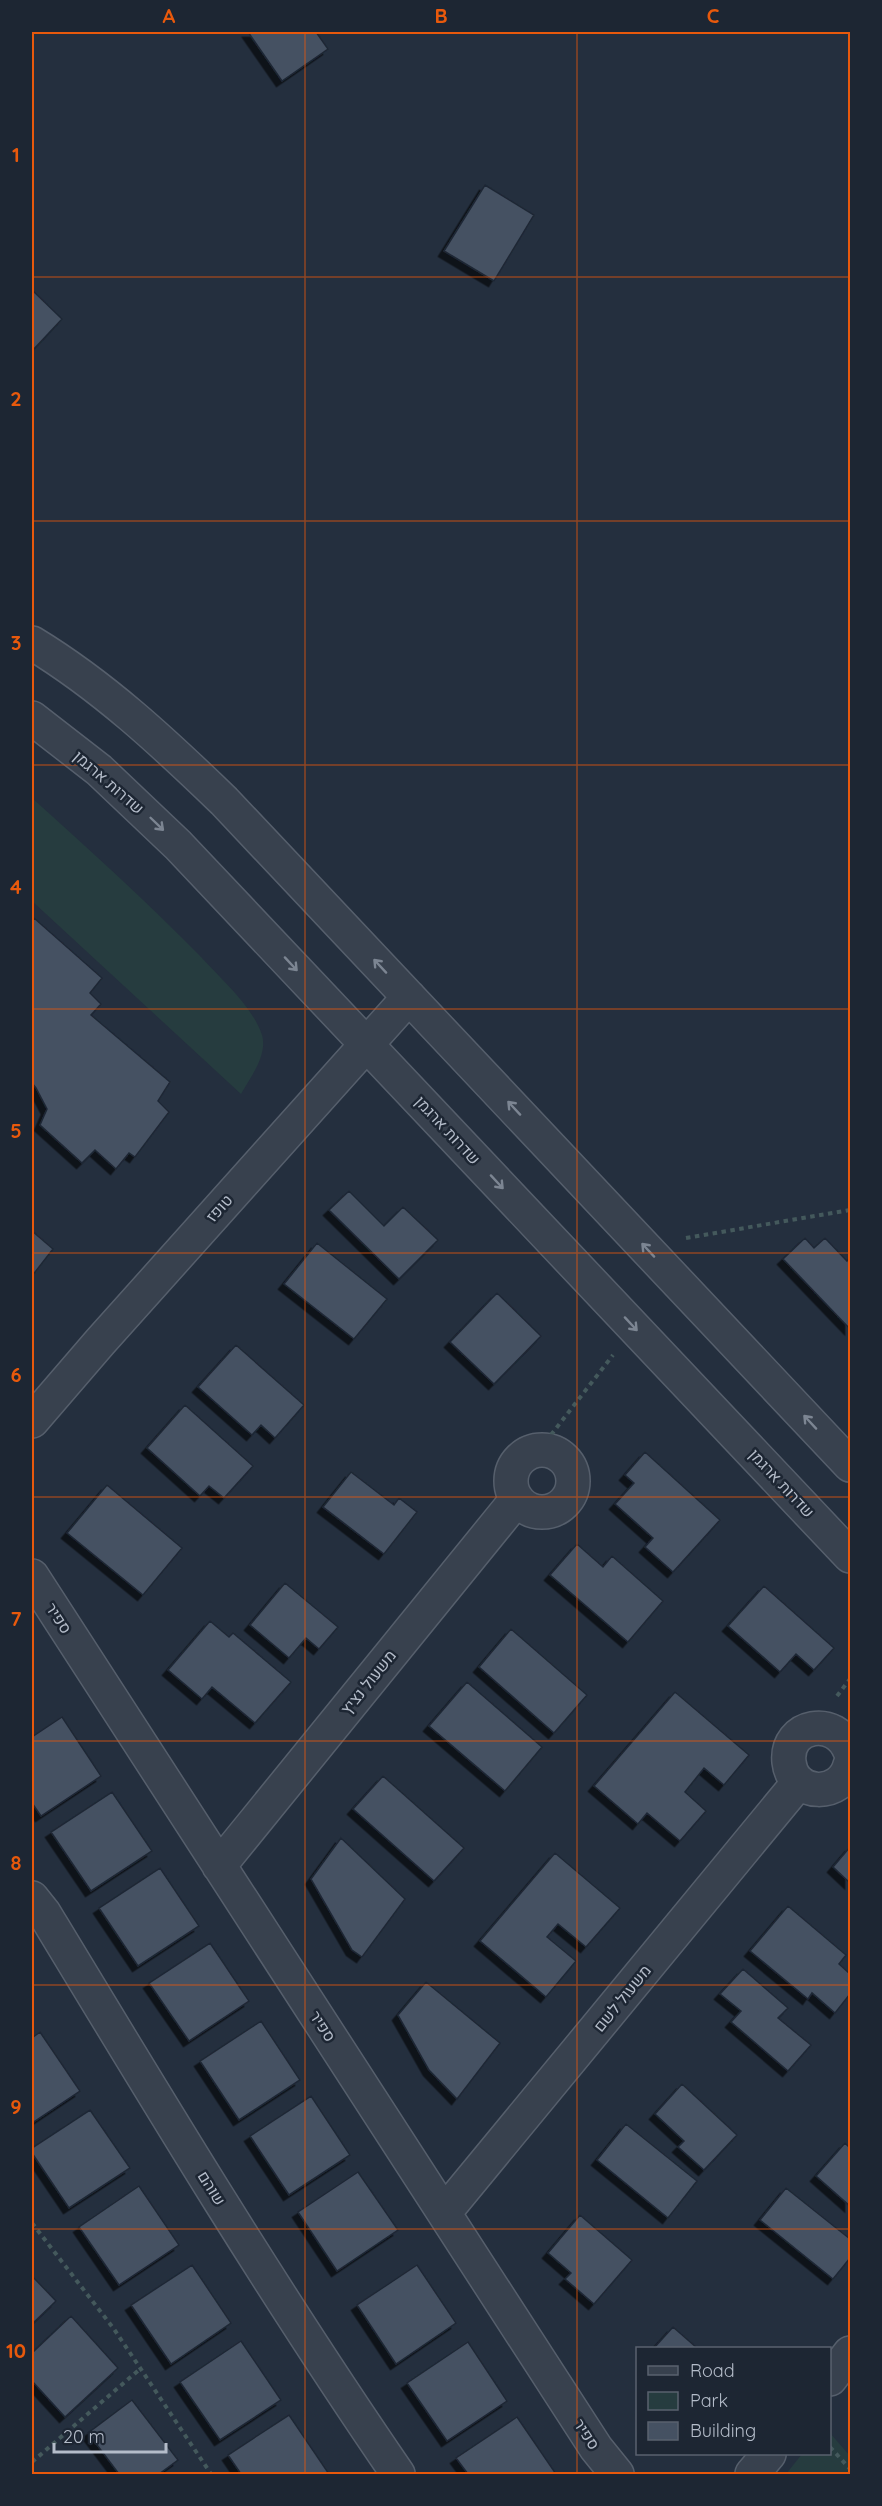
<svg xmlns="http://www.w3.org/2000/svg" width="882" height="2506" viewBox="0 0 882 2506" font-family="Quicksand,Heebo,sans-serif">
	<style>
		.green { fill: #263c3f }
		.building { fill: #455162; stroke: #1f2835; stroke-width: 1.5; filter: url(#shadow) }
		.lines { fill: none; stroke-linecap: round; stroke-linejoin: round }
		.minor-casing { stroke: #565f6c; stroke-width: 36 }
		.path { stroke: #44595c; stroke-width: 4; stroke-dasharray: 4.5 4.5; stroke-linecap: butt }
		.minor { stroke: #38414e; stroke-width: 33 }
		.oneway { stroke: #7c8592 }
		.grid { fill: none; stroke: #e8590c; stroke-width: 1.5; stroke-opacity: 0.55 }
		.labels { text-anchor: middle; dominant-baseline: central; stroke-width: 5; stroke-linejoin: round; paint-order: stroke }
		.street-label { font-size: 16px; fill: #b4bcc9; stroke: #1d2633 }
		.neatline { fill: none; stroke: #e8590c; stroke-width: 2 }
		.grid-label { font-size: 20px; text-anchor: middle; font-weight: bold; fill: #e8590c }
	</style>
	<defs>
		<filter id="shadow"><feDropShadow dx="-5.5" dy="5.5" stdDeviation="0" flood-color="#0009"/></filter>
	</defs>
	<rect width="100%" height="100%" fill="#242f3e"/>
	<path class="green" d="M32,798C90,850 146,901 201,957C221,979 253,1007 262,1035C268,1055 250,1078 241,1094L32,901Z
		M830,2433L850,2456V2474H786L802,2454H830Z"/>
	<path class="building" d="M248,32H316L328,49L282,81Z
		M485,185L534,215L494,281L444,251Z
		M32,290L62,319L32,351Z
		M34,918L102,978L90,993L101,1004L91,1015L170,1082L158,1101L169,1112L135,1157L129,1153L116,1169L95,1150L82,1163L40,1125L47,1109L36,1088L32,1083V921Z
		M349,1191L384,1226L403,1207L438,1240L399,1279L329,1210Z
		M32,1231L53,1249L32,1276Z
		M805,1238L814,1248L825,1238L847,1261L850,1257V1329L783,1259Z
		M317,1243L387,1299L354,1339L284,1284Z
		M497,1293L541,1336L494,1384L450,1342Z
		M236,1345L304,1405L275,1438L261,1425L252,1435L198,1387Z
		M185,1405L253,1466L224,1498L209,1486L200,1496L147,1448Z
		M645,1452L720,1520L673,1572L645,1547L653,1538L615,1504L634,1483L625,1475Z
		M351,1472L394,1505L399,1498L417,1512L384,1554L323,1507Z
		M107,1485L182,1548L143,1595L67,1533Z
		M577,1544L603,1567L612,1556L663,1601L628,1642L550,1575Z
		M285,1583L338,1627L319,1649L306,1638L289,1658L250,1625Z
		M764,1586L834,1648L814,1670L796,1654L780,1672L728,1626Z
		M210,1621L229,1637L233,1633L291,1682L255,1723L212,1687L202,1699L168,1670Z
		M511,1629L587,1695L554,1733L479,1667Z
		M467,1682L542,1747L505,1791L429,1726Z
		M675,1692L749,1755L724,1785L704,1768L685,1792L706,1811L680,1841L647,1813L638,1824L594,1786Z
		M62,1717L101,1776L41,1816L32,1803V1737Z
		M383,1776L464,1848L434,1881L353,1809Z
		M112,1792L152,1851L91,1891L51,1832Z
		M341,1838L405,1899L362,1957L352,1950L311,1879Z
		M850,1847V1883L833,1867Z
		M555,1853L620,1908L586,1947L558,1924L547,1937L576,1961L546,1997L480,1941Z
		M160,1868L199,1926L138,1966L99,1908Z
		M788,1906L846,1955L839,1964L850,1974V1994L835,2013L812,1993L808,1999L750,1951Z
		M210,1943L249,2001L189,2041L149,1983Z
		M743,1969L788,2008L778,2018L811,2045L788,2071L731,2022L741,2011L720,1994Z
		M426,1982L500,2043L457,2099L429,2070L398,2015Z
		M261,2021L300,2080L239,2120L200,2061Z
		M40,2032L80,2091L32,2123V2038Z
		M682,2084L737,2135L704,2170L678,2147L684,2141L655,2114Z
		M311,2096L350,2155L289,2195L250,2136Z
		M90,2110L130,2168L69,2208L32,2153V2148Z
		M626,2124L697,2181L668,2218L597,2160Z
		M845,2143L850,2148V2206L816,2176Z
		M358,2172L398,2230L337,2271L298,2212Z
		M139,2186L179,2245L119,2285L79,2227Z
		M786,2188L850,2239V2258L833,2279L760,2220Z
		M580,2215L632,2260L594,2304L565,2279L571,2273L548,2253Z
		M192,2265L231,2323L171,2364L131,2305Z
		M417,2265L456,2323L396,2364L357,2305Z
		M32,2276L56,2301L32,2324Z
		M71,2316L118,2368L65,2417L32,2381V2353Z
		M673,2327L697,2348H654Z
		M241,2341L281,2400L220,2440L180,2382Z
		M468,2342L507,2401L447,2441L407,2383Z
		M132,2400L178,2460L159,2474H119L88,2433Z
		M289,2415L329,2474H241L228,2455Z
		M517,2417L556,2474H468L456,2458Z"/>
	<g class="lines">
		<defs>
			<path id="minor" d="M32,643C103,686 164,743 224,801L850,1465
				M32,718L99,770L178,845L850,1556
				M32,1421L100,1342L409,997
				M511 1481a31 31 0 1 1 62 0a31 31 0 1 1-62 0Z
				M32,1576L596,2448L617,2474
				M850,1751C836,1715 785,1724 789,1762C793,1798 842,1798 850,1765
				M219,1866L517,1499
				M32,1898L44,1913C159,2103 273,2292 398,2474
				M444,2213L799,1782
				M830,2379L850,2353
				M752,2474L769,2454"/>
		</defs>
		<use href="#minor" class="minor-casing"/>
		<path class="path" d="M686,1238L850,1210
			M540,1449L613,1355
			M837,1696L850,1679
			M32,2223L114,2329L211,2474
			M830,2447L850,2469
			M32,2462L140,2369"/>
		<use href="#minor" class="minor"/>
	</g>
	<defs><path id="oneway-shaft" d="M-6 0H5M1.5-3L5.5 0L1.5 3" fill="none" stroke-width="1.6" stroke-linecap="round" stroke-linejoin="round" transform="scale(1.5)"/></defs>
	<g class="oneway">
		<use href="#oneway-shaft" transform="translate(157 824) rotate(44)"/>
		<use href="#oneway-shaft" transform="translate(291 964) rotate(47)"/>
		<use href="#oneway-shaft" transform="translate(380 966) rotate(-133)"/>
		<use href="#oneway-shaft" transform="translate(514 1108) rotate(-133)"/>
		<use href="#oneway-shaft" transform="translate(497 1182) rotate(47)"/>
		<use href="#oneway-shaft" transform="translate(648 1250) rotate(-133)"/>
		<use href="#oneway-shaft" transform="translate(631 1324) rotate(47)"/>
		<use href="#oneway-shaft" transform="translate(810 1422) rotate(-133)"/>
	</g>
	<path class="grid" d="M305,32V2474M577,32V2474M32,277H850M32,521H850M32,765H850M32,1009H850M32,1253H850M32,1497H850M32,1741H850M32,1985H850M32,2229H850"/>
	<g class="labels">
		<g class="street-label">
			<text transform="translate(109 782) rotate(41)">שדרות ארגמן</text>
			<text transform="translate(448 1130) rotate(47)">שדרות ארגמן</text>
			<text transform="translate(219 1208) rotate(-48)">טופז</text>
			<text transform="translate(782 1483) rotate(47)">שדרות ארגמן</text>
			<text transform="translate(59 1618) rotate(57)">ספיר</text>
			<text transform="translate(368 1682) rotate(-51)">משעול נציץ</text>
			<text transform="translate(622 1998) rotate(-51)">משעול לשם</text>
			<text transform="translate(323 2026) rotate(57)">ספיר</text>
			<text transform="translate(212 2188) rotate(58)">שוהם</text>
			<text transform="translate(587 2434) rotate(57)">ספיר</text>
		</g>
	</g>
	<rect width="882" height="2506" fill="none" stroke="#1d2633" stroke-width="66"/>
	<rect x="636" y="2347" width="195" height="108" fill="#1d2633" stroke="#59626f" stroke-width="1.5"/>
	<rect x="648" y="2366" width="30" height="9" fill="#38414e" stroke="#59626f" stroke-width="1.5"/>
	<text x="690" y="2377" font-size="18" fill="#b4bcc9">Road</text>
	<rect x="648" y="2392" width="30" height="18" fill="#263c3f" stroke="#59626f" stroke-width="1.5"/>
	<text x="690" y="2407" font-size="18" fill="#b4bcc9">Park</text>
	<rect x="648" y="2422" width="30" height="18" fill="#455162" stroke="#59626f" stroke-width="1.5"/>
	<text x="690" y="2437" font-size="18" fill="#b4bcc9">Building</text>
	<path d="M54 2443v9h112v-9" fill="none" stroke="#b4bcc9" stroke-width="3"/>
	<text x="63" y="2443" font-size="18" fill="#b4bcc9" stroke="#1d2633" stroke-width="4.5" paint-order="stroke">20 m</text>
	<rect x="33" y="33" width="816" height="2440" class="neatline"/>
	<g class="grid-label">
		<text x="169" y="23">A</text>
		<text x="441" y="23">B</text>
		<text x="713" y="23">C</text>
		<text x="16" y="162">1</text>
		<text x="16" y="406">2</text>
		<text x="16" y="650">3</text>
		<text x="16" y="894">4</text>
		<text x="16" y="1138">5</text>
		<text x="16" y="1382">6</text>
		<text x="16" y="1626">7</text>
		<text x="16" y="1870">8</text>
		<text x="16" y="2114">9</text>
		<text x="16" y="2358">10</text>
	</g>
</svg>
